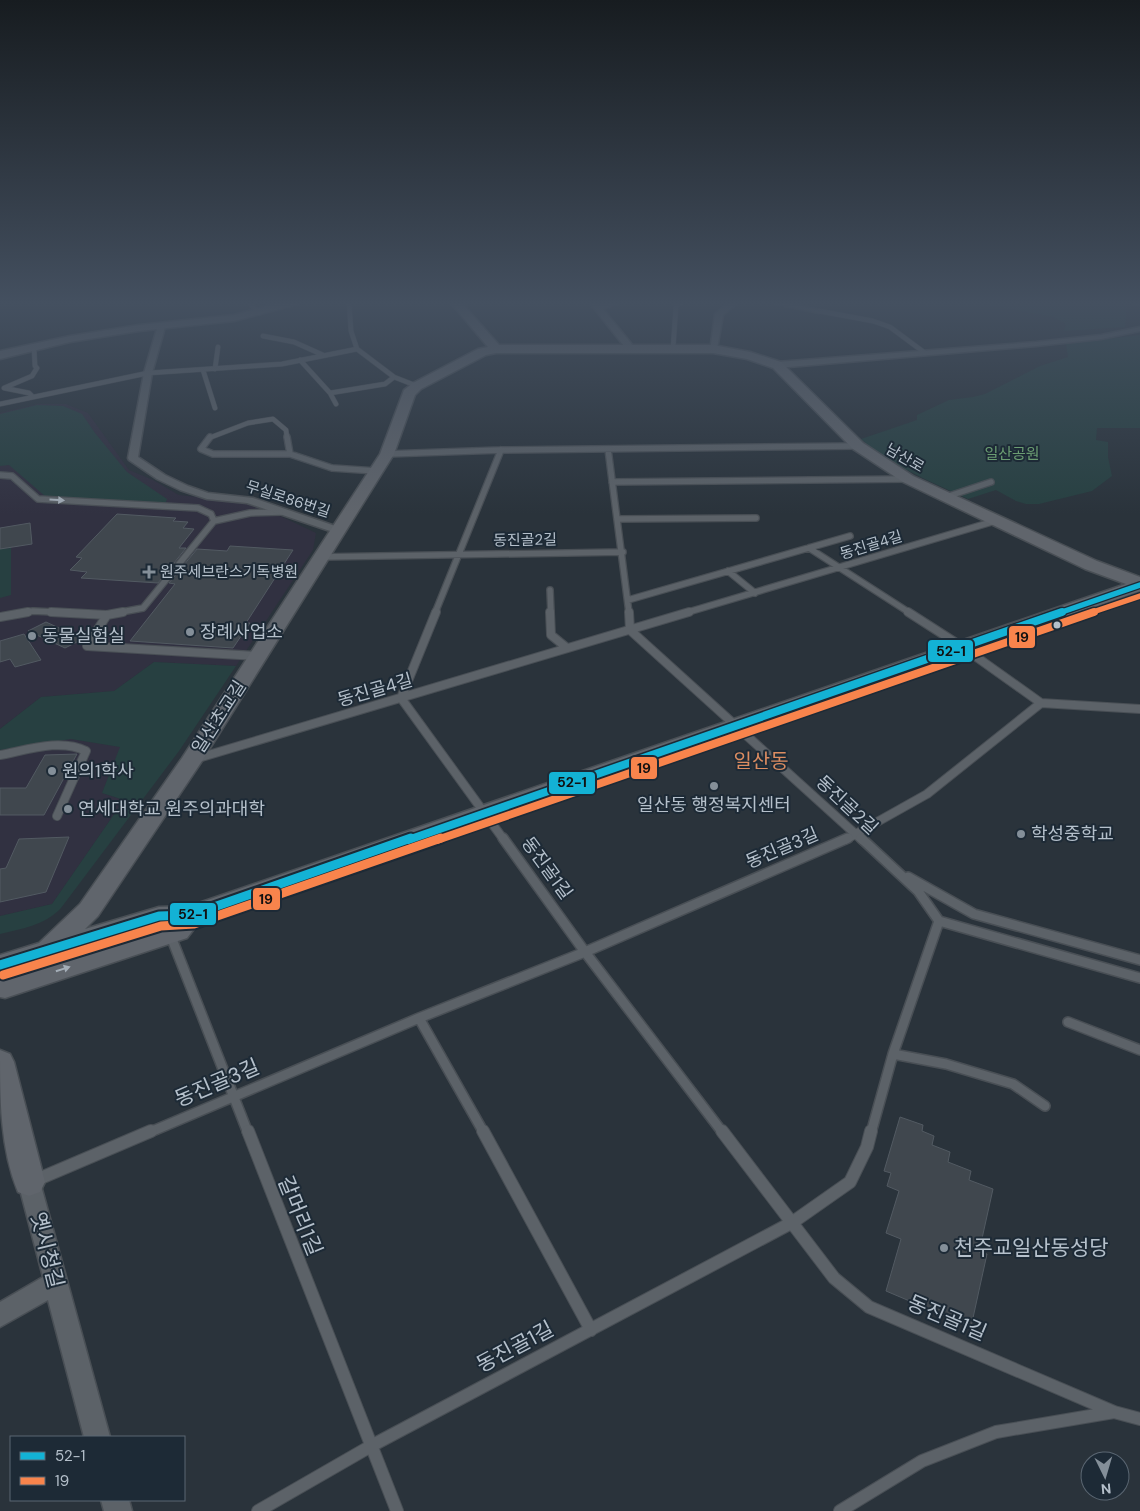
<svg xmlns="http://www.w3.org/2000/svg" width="1140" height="1511" viewBox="0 0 1140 1511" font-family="'DM Sans','Noto Sans KR',sans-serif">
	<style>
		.medical { fill: #313141 }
		.green { fill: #274041 }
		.building { fill: #40474e; stroke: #525a62 }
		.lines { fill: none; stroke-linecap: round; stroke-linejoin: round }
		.lane-far4-casing { stroke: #494f55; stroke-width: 5.5 }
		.lane-far3-casing { stroke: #494f55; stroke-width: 8 }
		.lane-far2-casing { stroke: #494f55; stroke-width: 10 }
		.lane-far1-casing { stroke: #494f55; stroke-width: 12 }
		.lane-casing { stroke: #494f55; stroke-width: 14 }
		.street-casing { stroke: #494f55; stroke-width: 3 }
		.secondary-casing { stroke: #494f55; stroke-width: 3 }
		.lane-far4 { stroke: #5c6268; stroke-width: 4.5 }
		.lane-far3 { stroke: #5c6268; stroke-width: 5.5 }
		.lane-far2 { stroke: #5c6268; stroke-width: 8 }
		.lane-far1 { stroke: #5c6268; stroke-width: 9 }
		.lane { stroke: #5c6268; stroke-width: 12 }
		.street { fill: #5c6268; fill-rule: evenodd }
		.secondary { fill: #60656c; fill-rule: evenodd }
		.bus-1-far2-casing { stroke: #1d2a36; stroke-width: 8 }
		.bus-1-far1-casing { stroke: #1d2a36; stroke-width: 11 }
		.bus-1-casing { stroke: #1d2a36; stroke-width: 13 }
		.bus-2-far2-casing { stroke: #1d2a36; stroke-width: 8 }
		.bus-2-far1-casing { stroke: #1d2a36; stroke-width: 11 }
		.bus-2-casing { stroke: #1d2a36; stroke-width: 13 }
		.bus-1-far2 { stroke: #13b2d5; stroke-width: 5.5 }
		.bus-1-far1 { stroke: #13b2d5; stroke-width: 8 }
		.bus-1 { stroke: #13b2d5; stroke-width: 9 }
		.bus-2-far2 { stroke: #f8844c; stroke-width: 5.5 }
		.bus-2-far1 { stroke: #f8844c; stroke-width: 8 }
		.bus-2 { stroke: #f8844c; stroke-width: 9 }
		.oneway { fill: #a3adb7 }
		.oneway2 { fill: #a4aeb8 }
		.poi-dot { fill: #848f99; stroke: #1d2a36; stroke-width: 2 }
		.bus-dot { fill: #b5c0cb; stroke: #1d2a36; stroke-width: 2 }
		.labels { text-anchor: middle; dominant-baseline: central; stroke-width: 4; stroke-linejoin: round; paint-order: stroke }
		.far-park-label { font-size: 15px; fill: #6b9d72; stroke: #1d2a36 }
		.far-street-label { font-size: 15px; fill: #b5c0cb; stroke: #1d2a36 }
		.far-poi-label { font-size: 15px; fill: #b5c0cb; stroke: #1d2a36; text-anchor: start }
		.poi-label { font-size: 18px; fill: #b5c0cb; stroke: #1d2a36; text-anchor: start }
		.street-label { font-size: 18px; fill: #b5c0cb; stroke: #1d2a36 }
		.quarter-label { font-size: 20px; fill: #db8c61; stroke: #1d2a36 }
		.near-street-label { font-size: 21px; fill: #b5c0cb; stroke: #1d2a36 }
		.near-poi-label { font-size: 21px; fill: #b5c0cb; stroke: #1d2a36; text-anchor: start }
		.line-badge { stroke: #1d2a36; stroke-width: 2 }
		.pale-badge-label { font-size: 14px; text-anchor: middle; font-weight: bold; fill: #111 }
	</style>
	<rect width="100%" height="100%" fill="#2a333b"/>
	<path class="medical" d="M38,404H66L88,413L129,470L153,480L179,495L253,503L316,533L313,550L236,666L154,662L114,691L41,697L0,729V413Z
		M71,739L121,747L102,793L124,800L52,904L0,916V750Z"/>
	<path class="green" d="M974,302H1108L1127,305L1125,327L1064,331L1066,324L1054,317Z
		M1140,335V428H1097L1096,440L1108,442V457L1112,476L1092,491L1039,504H1026L1016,501L996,490L968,499C932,482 891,466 861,439L917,420V415L949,400L973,397L985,394L1040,366L1068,357L1066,344Z
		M37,405L63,406L82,414L95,433L127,472L167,499L166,502L159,504L46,497L9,465L0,466V414Z
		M11,548V595L0,598V549Z
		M154,662L236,666L179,751L61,908C44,926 23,928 0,934V916L52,904L124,800L102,793L120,747L71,739L0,750V729L41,697L114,691Z"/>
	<path class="building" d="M117,514L176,518L173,521L188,522L183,528L194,529L179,548H186L158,583L81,578L87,572L70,570L82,558L76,557Z
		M30,523L32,544L0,549V528Z
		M230,546L293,550L246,623H250L233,648L130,641L175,584L169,583L197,549L227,551Z
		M46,622L83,639L65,648L28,631Z
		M24,634L41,660L15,667L10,659L0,662V641Z
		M77,754L44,815H0V788H26L45,755Z
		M69,837L46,892L0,902V869L6,868L19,839Z
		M900,1117L923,1125L922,1131L934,1136L932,1145L950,1152L948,1162L971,1171L969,1180L993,1189L979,1252L987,1254L971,1327L886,1291L901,1239L886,1233L899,1191L887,1186L891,1173L884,1171Z"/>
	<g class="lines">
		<defs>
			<path id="lane-far4" d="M252,302L251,305L259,313
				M349,302L351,331L357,349L394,377L417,386
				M819,311L873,321L890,327L925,353
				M263,336L294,342L323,355
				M673,349L676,306L682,302
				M300,360L330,393L336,404
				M215,369L218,347
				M203,370L215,408
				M330,393L385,384L394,377
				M33,397L29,393L4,388L32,376L37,368L35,366L34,348
				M0,404L148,373L282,364L357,349
				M209,438L248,423L273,419L286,430L287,438"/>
			<path id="lane-far3" d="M210,437L201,449L213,454H290
				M287,437L290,454
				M608,449L629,613
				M290,454L332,468L376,471
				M387,454L501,450L858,446
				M0,475L12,476L38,499L198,508L211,514L214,521
				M612,482L908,479
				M946,497L991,482
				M617,519L756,518
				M809,548L910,613
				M321,557L623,552
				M728,571L755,593
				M550,590L551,613
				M628,600L850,536
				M21,613L33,611L74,613
				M116,613L143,608L214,521L250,513L281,512
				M435,613L501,450
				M685,613L995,521"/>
			<path id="lane-far2" d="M51,612L107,615L123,612
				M436,612L401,698L504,840
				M550,612L551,635L567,648
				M629,612L630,630L862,840
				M908,612L961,646L1041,703
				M107,615L87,646L258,656
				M0,617L28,612
				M0,755C27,750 60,738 86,751L57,816
				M195,759L689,612
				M845,840L927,794L1041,703L1140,709"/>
			<path id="lane-far1" d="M503,838L585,952L723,1133
				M861,838L918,891L939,921L1140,978
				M908,877L974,914L1140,960
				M170,934L248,1133
				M419,1018L484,1133
				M1068,1022L1140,1050
				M893,1054L946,1064L1013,1084L1045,1106
				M148,1133L419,1018L585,952L848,838
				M871,1133L893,1054L939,921"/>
			<path id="lane" d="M248,1131L397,1511
				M483,1131L591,1330
				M722,1131L834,1278L869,1307L1114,1412
				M36,1180L151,1131
				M258,1511L371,1446L793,1222L850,1182L867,1147L871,1131
				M840,1511L922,1461L996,1432L1114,1412L1140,1419"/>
			<path id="street" d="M589,302H597L600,305L608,302H620L603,309L634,347V351H628Z
				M729,302H738L723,315L717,349L710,351L715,314Z
				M768,302H785L823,311L819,313Z
				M1135,302H1140V304H1136Z
				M158,325L165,327L152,373L138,457L165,475L188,486L208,493L253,498L341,528L343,530L341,532H333L247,503L207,499L180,490L157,479L129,460L128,458L144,373Z
				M1140,327V331L1101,339L1036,346L777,368L773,365L777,362L1036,342L1101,335Z
				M29,1172L37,1175L40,1182L110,1437H84L48,1300L0,1327V1302L43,1277L18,1182L21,1175Z
				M101,1500H129L132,1511H104Z"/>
			<path id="secondary" d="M281,302H299L298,304L234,321L139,331L70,342L0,359V351L70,336L139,325L234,315Z
				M450,302H461L499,345H713L750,352L781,362L863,443L913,476L1097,561L1140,577V591L200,921L187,938L5,998L0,997V955L39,943L80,904L182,758L380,454L404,390L413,383L478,349L488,347ZM496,353H713L747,359L773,368L853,449L903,482L1085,569L1126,584L190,906L159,907L85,929L98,916L202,761L394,454L415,395L421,389L486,355ZM159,925H168L47,964L57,957Z
				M0,1050L10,1054L14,1062L45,1182L40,1192L29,1196L18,1192C0,1148 0,1098 0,1050Z"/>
		</defs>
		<use href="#lane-far4" class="lane-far4-casing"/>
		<use href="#lane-far3" class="lane-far3-casing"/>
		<use href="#lane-far2" class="lane-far2-casing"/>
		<use href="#lane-far1" class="lane-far1-casing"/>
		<use href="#lane" class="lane-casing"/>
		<use href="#street" class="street-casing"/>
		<use href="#secondary" class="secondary-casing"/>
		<use href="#lane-far4" class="lane-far4"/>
		<use href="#lane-far3" class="lane-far3"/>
		<use href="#lane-far2" class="lane-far2"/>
		<use href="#lane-far1" class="lane-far1"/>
		<use href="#lane" class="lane"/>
		<use href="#street" class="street"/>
		<use href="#secondary" class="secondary"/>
		<defs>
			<path id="bus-1-far2" d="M1059,613L1140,585"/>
			<path id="bus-1-far1" d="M408,840L1062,612"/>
			<path id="bus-1" d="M0,965L159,916L191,915L411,838"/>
			<path id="bus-2-far2" d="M1090,613L1140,596"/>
			<path id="bus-2-far1" d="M437,840L1094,612"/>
			<path id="bus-2" d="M3,975L161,926L194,924L441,838"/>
		</defs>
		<use href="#bus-1-far2" class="bus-1-far2-casing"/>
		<use href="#bus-1-far1" class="bus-1-far1-casing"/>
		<use href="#bus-1" class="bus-1-casing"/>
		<use href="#bus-2-far2" class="bus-2-far2-casing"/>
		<use href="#bus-2-far1" class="bus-2-far1-casing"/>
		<use href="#bus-2" class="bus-2-casing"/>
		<use href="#bus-1-far2" class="bus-1-far2"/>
		<use href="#bus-1-far1" class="bus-1-far1"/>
		<use href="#bus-1" class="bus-1"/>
		<use href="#bus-2-far2" class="bus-2-far2"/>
		<use href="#bus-2-far1" class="bus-2-far1"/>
		<use href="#bus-2" class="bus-2"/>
	</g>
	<defs><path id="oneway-solid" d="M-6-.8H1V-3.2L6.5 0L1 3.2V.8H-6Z" transform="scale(1.25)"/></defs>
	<use class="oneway" href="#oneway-solid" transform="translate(57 500) rotate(3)"/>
	<use class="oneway2" href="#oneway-solid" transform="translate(63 969) rotate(-18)"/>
	<linearGradient id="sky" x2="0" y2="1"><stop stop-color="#171c20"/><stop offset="0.59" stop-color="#445060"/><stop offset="1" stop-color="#445060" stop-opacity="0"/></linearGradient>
	<rect width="1140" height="514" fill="url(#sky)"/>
	<g class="poi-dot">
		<path d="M146.5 564.5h5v5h5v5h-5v5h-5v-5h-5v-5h5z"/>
		<circle cx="190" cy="632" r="5"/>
		<circle cx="32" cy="636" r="5"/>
		<circle cx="52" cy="771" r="5"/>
		<circle cx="714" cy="786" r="5"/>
		<circle cx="68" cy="809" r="5"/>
		<circle cx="1021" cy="834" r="5"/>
		<circle cx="944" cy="1248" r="5"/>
	</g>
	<circle class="bus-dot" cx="1057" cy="625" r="4.5"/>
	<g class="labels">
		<g class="far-park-label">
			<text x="1012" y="454">일산공원</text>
		</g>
		<g class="far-street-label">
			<text transform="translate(905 458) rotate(30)">남산로</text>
			<text transform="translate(288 499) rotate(18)">무실로86번길</text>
			<text transform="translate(525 540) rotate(-1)">동진골2길</text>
			<text transform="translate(871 545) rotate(-17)">동진골4길</text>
		</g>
		<g class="far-poi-label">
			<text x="160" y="572">원주세브란스기독병원</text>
		</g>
		<g class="poi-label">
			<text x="200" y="632">장례사업소</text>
			<text x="42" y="636">동물실험실</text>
			<text x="62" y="771">원의1학사</text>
			<text x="714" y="805" text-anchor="middle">일산동 행정복지센터</text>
			<text x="78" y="809">연세대학교 원주의과대학</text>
			<text x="1031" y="834">학성중학교</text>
		</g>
		<g class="street-label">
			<text transform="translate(375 690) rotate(-16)">동진골4길</text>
			<text transform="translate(219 717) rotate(-57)">일산초교길</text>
			<text transform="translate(847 805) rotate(43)">동진골2길</text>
			<text transform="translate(782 848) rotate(-23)">동진골3길</text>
			<text transform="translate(547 868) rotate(54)">동진골1길</text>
		</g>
		<g class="quarter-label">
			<text x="761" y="761">일산동</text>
		</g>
		<g class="near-street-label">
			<text transform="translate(217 1083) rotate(-23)">동진골3길</text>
			<text transform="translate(300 1216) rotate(68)">갈머리1길</text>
			<text transform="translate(47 1250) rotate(76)">옛시청길</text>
			<text transform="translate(947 1318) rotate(23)">동진골1길</text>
			<text transform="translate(515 1347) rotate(-28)">동진골1길</text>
		</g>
		<g class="near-poi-label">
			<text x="954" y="1248">천주교일산동성당</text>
		</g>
	</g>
	<g class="line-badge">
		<rect x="1008" y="625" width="28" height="24" rx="5" fill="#f8844c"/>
		<rect x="927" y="639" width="47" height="24" rx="5" fill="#13b2d5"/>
		<rect x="630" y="756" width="28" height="24" rx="5" fill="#f8844c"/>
		<rect x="548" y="771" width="48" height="24" rx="5" fill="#13b2d5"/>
		<rect x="252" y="887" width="29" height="24" rx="5" fill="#f8844c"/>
		<rect x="169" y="902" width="48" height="24" rx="5" fill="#13b2d5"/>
	</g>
	<g class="pale-badge-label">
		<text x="1022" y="642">19</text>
		<text x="951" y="656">52-1</text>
		<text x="644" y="773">19</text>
		<text x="572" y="787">52-1</text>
		<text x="266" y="904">19</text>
		<text x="193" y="919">52-1</text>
	</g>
	<rect x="10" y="1436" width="175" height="65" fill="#1d2a36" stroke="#5a6672"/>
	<rect x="20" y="1452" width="25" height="8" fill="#13b2d5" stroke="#5a6672"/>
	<text x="55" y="1461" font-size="15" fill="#b5c0cb">52-1</text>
	<rect x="20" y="1477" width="25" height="8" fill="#f8844c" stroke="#5a6672"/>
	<text x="55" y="1486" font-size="15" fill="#b5c0cb">19</text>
	<g transform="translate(1105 1476) rotate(175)"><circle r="24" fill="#1d2a36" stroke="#5a6672"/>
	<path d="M0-4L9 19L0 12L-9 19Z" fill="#848f99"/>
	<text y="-8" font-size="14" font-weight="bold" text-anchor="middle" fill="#b5c0cb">N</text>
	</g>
</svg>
